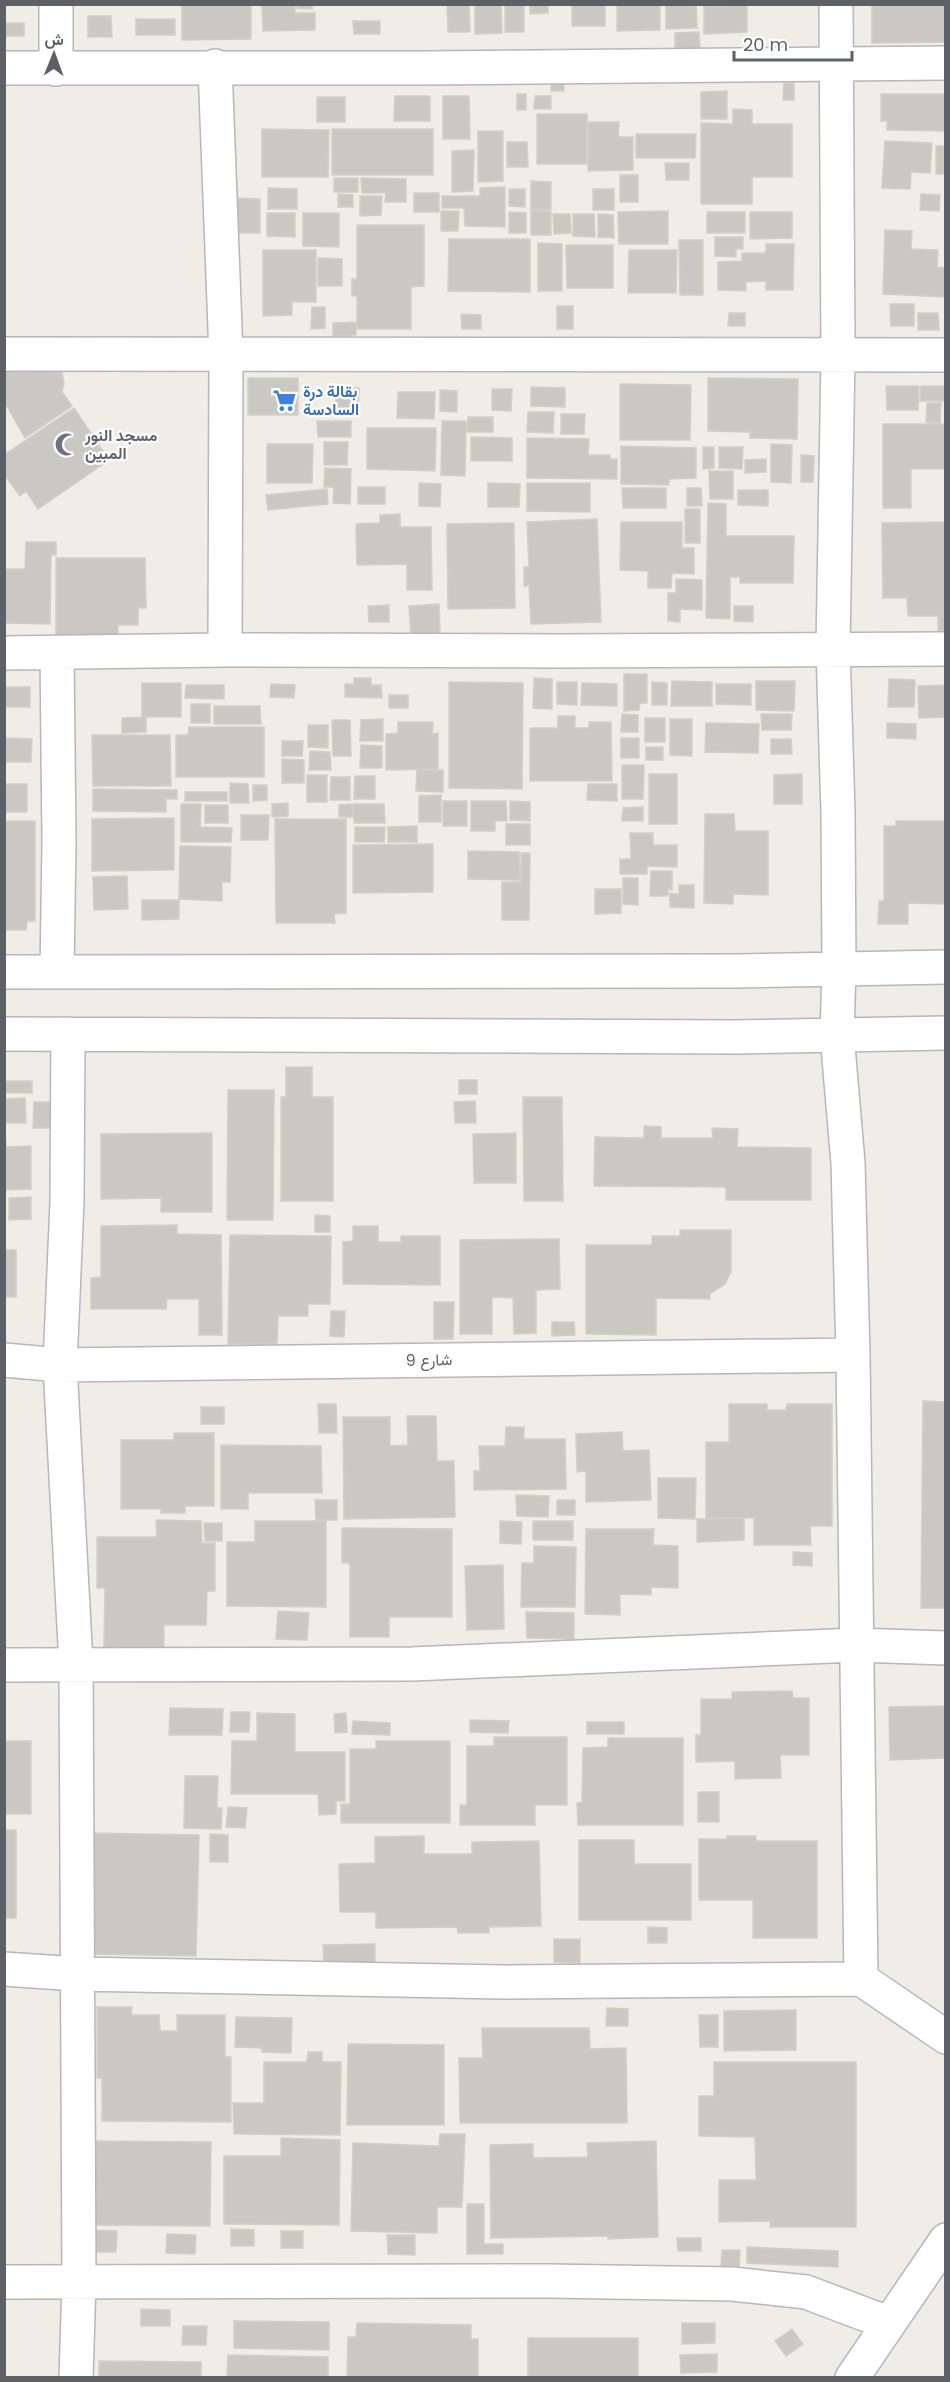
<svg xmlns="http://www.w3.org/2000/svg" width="950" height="2382" viewBox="0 0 950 2382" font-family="Poppins,Vazirmatn,sans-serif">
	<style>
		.building { fill: #cac8c2; stroke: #d3cfc3; stroke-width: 1.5 }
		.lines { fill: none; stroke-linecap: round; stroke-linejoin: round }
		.minor-casing { stroke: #b5b7bb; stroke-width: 36 }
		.minor { stroke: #fff; stroke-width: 33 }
		.labels { text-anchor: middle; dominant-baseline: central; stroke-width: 4.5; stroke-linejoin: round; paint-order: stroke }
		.shop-label { font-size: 16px; font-weight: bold; fill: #366cbe; stroke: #fff; text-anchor: start }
		.worship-label { font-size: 16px; font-weight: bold; fill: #5b616d; stroke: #fff; text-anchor: start }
		.street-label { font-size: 16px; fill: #5d6065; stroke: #fff }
	</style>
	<rect width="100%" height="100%" fill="#efede5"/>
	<path class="building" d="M182,4H251V39L182,40Z
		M262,4H295V13H315V30L263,31Z
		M297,4H312V9L297,8Z
		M447,4H469L470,32H448Z
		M475,4H501L502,33L475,34Z
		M505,4H524V32H505Z
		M530,4H548V13L530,14Z
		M572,4H605V26H572Z
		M617,4H660V30L617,31Z
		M666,4H696L697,28L666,29Z
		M872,4H946V42L872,43Z
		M747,5V32L704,34V6Z
		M88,16H111L112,37H88Z
		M136,19H175V35H136Z
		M353,21H380V34H354Z
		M4,23H24V36H4Z
		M699,32L700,49H675V33Z
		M551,80H564V91H551Z
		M784,83H794V100H783Z
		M727,91V119H701V92Z
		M517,94H526V110H517Z
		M881,94H946V131L887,130V121H881Z
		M395,96H430V121H394Z
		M443,96H469L470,139H443Z
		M535,96H551V109H534Z
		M317,97H345V122H317Z
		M733,109L752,110V124H792V177H752V204H701V123L733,124Z
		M537,114H587V164H537Z
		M588,122H619L618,137H633V170L588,171Z
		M262,129L329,130L328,177H262Z
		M332,129H433V175H332Z
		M478,131H503V181L478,182Z
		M636,134H696L695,158H636Z
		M885,141L932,143L930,173L911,172L910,189L882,188Z
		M507,142H527L528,167H507Z
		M936,146H946V174H936Z
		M474,150L473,191L452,192V151Z
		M665,163H689V180H666Z
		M620,175H638V202H620Z
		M334,178H358V192H334Z
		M361,178L406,179V202H385L386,193H362Z
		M531,181L551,182V210H531Z
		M505,187V227L465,226L464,208H442V196H480V188Z
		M268,188L297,189V209H268Z
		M509,189H525V207L509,206Z
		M593,189H614V210H593Z
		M414,193H439V212H414Z
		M338,194L353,195V207H338Z
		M921,194L940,195L939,211L920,210Z
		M360,196H382L381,215L360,216Z
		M230,198L260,199V233H230Z
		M441,211H459L458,231H441Z
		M531,211L551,212V235H531Z
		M668,211V244H619L618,212Z
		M509,212L526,213V233H509Z
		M707,212H745V233H707Z
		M750,212H792V238L750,239Z
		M267,213H295V237L267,236Z
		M303,213H339V247L303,246Z
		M553,214H570L571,233L554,234Z
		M573,214H594L595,237L573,236Z
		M598,214L613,215L614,238L598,237Z
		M357,225H424V286L411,287V329H357V296H352V279H357Z
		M885,230L912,231L911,249L938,250L937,267L946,268V297L883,294Z
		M715,237H743V249H736V257L715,256Z
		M449,239H530V292L448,291Z
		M679,240H703V295H680Z
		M538,243L562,244V291H538Z
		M766,244H794L793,290H766V281L746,282V291L718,290V262L742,261V253H766Z
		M566,245H613V288H567Z
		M263,250H316V302H292V315L263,316Z
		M629,250H677L676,293H628Z
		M318,258L342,259V286H318Z
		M890,304H914V326H891Z
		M557,306H573V329H557Z
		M312,307H325V328L311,329Z
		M729,313H745V326H728Z
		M918,313H938L939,330H918Z
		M461,314L481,315V329H462Z
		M356,322V335L333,336V323Z
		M60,359L64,384L62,392L72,406L25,438L4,401V360Z
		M248,378H298V415H248Z
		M708,378L798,379L797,439L750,438V432L708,431Z
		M620,384L691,385L690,440H620Z
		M886,386H919L918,410H887Z
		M921,386H946V401H920Z
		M531,387L565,388V407L531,406Z
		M335,388H359L358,416L336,415Z
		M492,389H512L511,411L492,410Z
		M440,390L457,391V412L440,411Z
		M398,392H435L434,419L397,418Z
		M927,403H941L940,423L926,422Z
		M74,408L109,460L38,509L26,491L20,496L4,474V455Z
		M528,412H554L553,433L527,432Z
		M561,414H585L584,434H561Z
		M468,417H493V432H467Z
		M317,421H351V437H318Z
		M442,421H466L465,476L441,475Z
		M883,424H946V469H911V508H883Z
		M367,428H436L435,471L367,469Z
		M471,437L512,438V461H471Z
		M527,438L589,439L588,455H610V459H617V479L527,478Z
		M324,442H348L347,465H324Z
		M267,444H313L312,483H267Z
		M771,444L792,445L791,483L771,482Z
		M621,446L696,448V478L669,479V485L621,484Z
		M703,447H714V468L703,469Z
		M719,447H743L742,469L719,468Z
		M801,455L814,456L813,482H801Z
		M766,459V472L745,473V460Z
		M325,468L351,469L350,504L333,503L334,487H324Z
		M709,471H733V499H710Z
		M419,483L441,484L440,507L419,506Z
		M488,483L520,484L519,507H488Z
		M527,483H590V512L527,511Z
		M358,487H385V504H358Z
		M622,488H666V508H623Z
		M687,488H701L702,506H687Z
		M327,489L328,504L268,510L266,495Z
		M738,490H768V506L738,505Z
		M708,503L726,504V536H794L793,583H740V577H730V619L706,618Z
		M685,509H700V543H685Z
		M400,514V527H431L432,590H407V564L357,565L356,524L380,523V515Z
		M597,519L601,622L531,624L529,585L524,586V567H529L527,522Z
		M621,522H682V548H694V574L672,573L671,588H648V571L620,570Z
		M946,522V631H938V616H908L907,598H883L882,523Z
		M514,523L515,608L448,609L447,524Z
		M26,542H56V555H51L50,624L4,623V569H25Z
		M56,558H145L146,608H138V625H118V635H56Z
		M676,579L702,580V610L680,609V622L668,621V593H676Z
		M439,604L440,636L411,638L409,606Z
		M389,605V622H369L368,606Z
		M734,606H753V622L734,621Z
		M624,674H647V703H640L639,710L624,711Z
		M354,678H371V685H381L382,698L345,697V684H354Z
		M534,678L552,679V709L533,708Z
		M889,679L915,680L914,707H888Z
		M672,681L712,682V706H671Z
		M756,681H795L794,711L756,710Z
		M449,682L523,683L522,789L449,788Z
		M557,682H577V705L557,704Z
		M652,682L667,683V705H652Z
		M142,683H181V717H142Z
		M582,683L617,684V706L581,705Z
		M271,684L295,685L294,698L270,697Z
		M716,684H751V705L716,704Z
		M186,685H224V699L185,698Z
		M946,685V717L919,718L918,686Z
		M4,687H30V707H4Z
		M389,695H408V708H389Z
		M191,704H210V723H191Z
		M214,706H260L261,724H214Z
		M622,714L638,715V732H621Z
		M761,714H792L791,730H762Z
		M558,716H575V728H589V722H611L612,781H530V728H558Z
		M146,717V732L122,733V718Z
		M645,718H665V742H645Z
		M383,719V741H360L361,720Z
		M670,719H692V756L670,755Z
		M332,720H350L351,756H333Z
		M398,722H433L432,734L438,733V769L386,770V734L398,733Z
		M706,723L759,724L758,753L705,752Z
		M887,723L916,724V739L887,738Z
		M308,725H328V748L308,747Z
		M189,727H264V777H176V735H188Z
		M92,735H170L171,786H93Z
		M5,738L32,739L31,762H4Z
		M621,738H639V758H621Z
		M771,739H791L792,754H771Z
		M282,741H303L302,756H282Z
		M361,745L382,746V768H360Z
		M646,747H663V760H646Z
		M310,751L330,752L331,770H309Z
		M282,759L304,760V783H282Z
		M622,765H644L643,799H622Z
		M417,770H443V792L416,791Z
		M649,774H677V824H649Z
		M802,774V804H774V775Z
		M307,775H327V802H307Z
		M355,776H375V799H354Z
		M331,777H350V800H330Z
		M230,783L248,784L249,803H230Z
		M4,784H27V812H4Z
		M588,784H617V801L587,800Z
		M253,785H267V800L253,801Z
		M93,789L177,790V799H166V812L93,811Z
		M185,792H227V801H185Z
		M441,795V822H419V796Z
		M443,801H467V826H443Z
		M471,801H506L507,821H495V831H471Z
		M510,801L530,802V821L510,820Z
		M288,803V816L272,817V804Z
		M181,804H201L200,827L232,828L231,842H181Z
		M352,804L353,817H339V805Z
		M353,804H384L385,823H354Z
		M205,805H228V823H205Z
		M643,807V821H622L623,808Z
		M705,814H734L735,831H768V895L733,894V904L704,903Z
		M241,815H269L268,840H241Z
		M174,818V870L92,871V819Z
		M275,819H346V913L334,914L335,923H276Z
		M4,821H35V921H27L26,930H4Z
		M896,821H946V904L908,903V924H878L879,901H884V826H896Z
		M506,824H530V845H506Z
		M417,826V842H388V827Z
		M355,827H385L384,842H355Z
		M630,833H653V845H677V867L647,866V874H620V859H631Z
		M433,844V892L353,893V845Z
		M180,846L231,847L230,882H222V901L179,899Z
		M468,851L519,852L520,880L468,879Z
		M521,853H530L529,920H502V882H521Z
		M651,871H672V890L668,889V896H650Z
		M127,876L128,909L94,910L93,877Z
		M623,878H638V905L623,904Z
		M679,885H694V908L670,907V893L679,894Z
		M595,889H621V913L595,914Z
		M142,900H179V919L142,920Z
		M286,1067H312V1097H333V1201H281V1097H286Z
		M459,1080H477V1094H459Z
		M4,1081H32V1093H4Z
		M228,1090H274L273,1220H227Z
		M523,1097H562L563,1201H524Z
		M25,1098L26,1123H4V1099Z
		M475,1101L476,1123H455L454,1102Z
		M34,1102H51L50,1128H33Z
		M644,1126L661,1127V1138H713L712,1128L738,1129L737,1147L811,1148V1200H726V1187L594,1186L595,1137L644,1138Z
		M212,1133V1212H161V1198L101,1199V1134Z
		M516,1133V1183H474L473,1134Z
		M4,1140H6V1147L31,1146V1189L4,1190Z
		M31,1197V1219L9,1220V1198Z
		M315,1215L330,1216V1232H315Z
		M177,1225V1234L221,1235L222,1335H199V1299H167L166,1309H91V1278L101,1277V1226Z
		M353,1226H378V1242H401V1236H440V1285L343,1284V1242L353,1241Z
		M680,1230H731V1271L725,1284L710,1294V1299L656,1298V1335L586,1334V1245H652V1236H680Z
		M230,1235L331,1236L330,1304H308V1316H278L277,1344H228Z
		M559,1239L560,1289L536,1290V1333L514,1334L513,1298L492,1297V1334H460V1240Z
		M4,1250H16V1297H4Z
		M434,1302H454L453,1339H434Z
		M331,1311H345L344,1337L330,1336Z
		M552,1322H574L575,1335L552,1336Z
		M923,1401L946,1402V1608H921Z
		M318,1404H336L337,1433H319Z
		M729,1404H767V1410H786L787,1404H832V1526H810L811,1545H754V1518H706V1442H729Z
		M201,1407H224V1424H201Z
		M407,1416H436L437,1461H454L455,1517L344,1519L343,1417H390V1446L408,1445Z
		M506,1427H524V1439H565L566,1489L474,1490V1471H480L479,1446H505Z
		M622,1432L623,1451L649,1450L651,1500L586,1502V1471L577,1472L576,1434Z
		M174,1433H214V1506H185V1513H161V1509H121V1440H174Z
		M221,1445L321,1446L322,1493H248V1509H221Z
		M658,1478H696L695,1519L658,1518Z
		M516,1495L549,1496L548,1517L517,1516Z
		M315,1500H337V1520H316Z
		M557,1500H575V1515H557Z
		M744,1518V1540L697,1542V1519Z
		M156,1520L201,1521L202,1543H215V1591H207L206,1625H164V1648L104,1647L105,1588H97V1537H157Z
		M255,1521H326V1607L227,1606V1542H255Z
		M500,1521L522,1522L521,1544L500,1543Z
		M533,1521H573V1540H533Z
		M204,1523H222V1541H205Z
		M342,1528L452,1529V1617H389V1637H350V1563H342Z
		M586,1529H654L653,1545L678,1546V1588L651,1587V1595L620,1594V1615L585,1614Z
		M534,1546L576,1547L575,1607H521L522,1563H534Z
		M793,1552L812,1553V1566L793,1565Z
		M503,1565L504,1629L467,1630L465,1566Z
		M278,1611L309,1613L307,1640L276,1639Z
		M526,1612L574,1613V1639L527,1638Z
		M792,1691L793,1698H809V1755H780L781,1778L735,1779V1761L696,1762V1735H701V1699H732V1692Z
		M946,1706V1758L890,1760L889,1707Z
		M170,1708L223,1709L222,1735H169Z
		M231,1712H250L249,1732H230Z
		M257,1713L295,1714V1752H345V1801H336V1814L319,1815L318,1794H231L232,1741H257Z
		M346,1713L347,1732L335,1733L334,1714Z
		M470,1720L509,1721L508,1733L470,1732Z
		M353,1721L390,1723V1735L352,1734Z
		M587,1722H624V1734H587Z
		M494,1737H567V1805H535V1825H460V1805H467V1746H494Z
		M608,1738H683V1825H578L577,1803L582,1802L583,1748L608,1747Z
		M4,1741H31V1814H4Z
		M376,1741H450V1823H341V1804H350V1749H376Z
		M185,1776H218L217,1808H222L221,1829L184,1828Z
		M698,1792H719V1822H698Z
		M228,1807L247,1808L245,1828L226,1827Z
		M4,1830H16V1918H4Z
		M92,1833L199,1835L196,1956L89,1954Z
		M210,1834L228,1835V1862H210Z
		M424,1836V1854H472V1842L539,1841L541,1926L489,1927V1933H458L457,1927L376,1928V1912H340L339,1864L375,1863V1837Z
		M727,1836H756V1841H817V1938H753V1900H699V1839H727Z
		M579,1840H634V1864H691V1920H579Z
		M648,1927L667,1928V1943H648Z
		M554,1939H580V1963L554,1962Z
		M375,1944V1969L324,1970L323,1945Z
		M97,2007H132L131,2015H159L160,2031H177V2015H225V2057H231V2122L102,2121V2078H97Z
		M607,2008L628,2009V2026H606Z
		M796,2010V2050L724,2051V2011Z
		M699,2015H718V2047H700Z
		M236,2017L292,2018L291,2053L262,2052V2048L235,2047Z
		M482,2028H589L590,2049L626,2048L627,2123H460L459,2058H483Z
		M348,2044L444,2045V2125H347Z
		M308,2052H322V2062H341L340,2135L234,2134L233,2103H264V2062H307Z
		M714,2062H856V2227H770V2221L719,2222V2180H756L755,2137L699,2136V2096H714Z
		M440,2134H465L462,2207H437V2233L351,2231L353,2143L439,2146Z
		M281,2138L340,2140L339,2225L224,2224V2156H281Z
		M94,2141L211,2142L210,2226L94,2225Z
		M656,2141L658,2237L608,2239V2236L491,2238L490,2145L533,2144V2158L588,2157L587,2143Z
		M467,2204H484V2244H503V2254H467Z
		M231,2229L254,2230V2246H231Z
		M83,2230L117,2231L116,2252H83Z
		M281,2231H303V2248H281Z
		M167,2234L196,2235L195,2254L166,2253Z
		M387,2235H415V2255L388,2254Z
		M677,2238H701V2251H678Z
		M747,2247L838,2251V2267L747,2263Z
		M722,2250H740L739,2267H721Z
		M141,2309L170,2310V2326H141Z
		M234,2321L329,2322V2350L234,2348Z
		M357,2323L471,2325V2339H478V2378H347L348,2337H356Z
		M682,2323H715V2343L682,2344Z
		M183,2326H207L206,2345H182Z
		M792,2329L803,2344L786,2356L775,2341Z
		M528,2338H638V2378H528Z
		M717,2354V2372L681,2373L680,2355Z
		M228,2355L328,2357V2378H227Z
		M99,2361L201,2362V2378H99Z"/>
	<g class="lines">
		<defs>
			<path id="minor" d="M56,4V69
				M215,66L226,355L225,650
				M4,68H426L946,63
				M4,354L946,355
				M4,653L225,650L559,651L946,649
				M4,972L736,971L946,967
				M57,972L59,842L57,653
				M4,1034L735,1037L946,1033
				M68,1034L67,1202L60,1365L76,1664L79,2282L76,2378
				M4,1360L60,1365L853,1355
				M4,1665L412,1664L856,1645L946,1648
				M4,1969L77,1974L502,1982L861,1979L853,1355L848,1163L837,1035L839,969L838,812L833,648L838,356L836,4
				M861,1979L946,2037
				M4,2282L549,2281L732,2284L806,2292L888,2323
				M852,2378L946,2240"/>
		</defs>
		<use href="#minor" class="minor-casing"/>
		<use href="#minor" class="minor"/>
	</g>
	<defs>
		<symbol id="supermarket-bare" viewBox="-9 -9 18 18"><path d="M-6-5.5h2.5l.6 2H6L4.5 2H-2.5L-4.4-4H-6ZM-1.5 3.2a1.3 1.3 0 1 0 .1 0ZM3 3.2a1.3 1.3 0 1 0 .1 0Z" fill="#3f7fe0" stroke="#fff" stroke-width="2.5" paint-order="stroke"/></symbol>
		<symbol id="mosque-bare" viewBox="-9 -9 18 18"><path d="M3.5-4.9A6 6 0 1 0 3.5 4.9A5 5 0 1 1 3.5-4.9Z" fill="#6b7280" stroke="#fff" stroke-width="2.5" paint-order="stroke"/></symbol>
	</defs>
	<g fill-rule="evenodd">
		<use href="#supermarket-bare" x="268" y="384" width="33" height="33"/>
		<use href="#mosque-bare" x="50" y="428" width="33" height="33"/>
	</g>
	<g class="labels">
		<g class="shop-label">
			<text x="303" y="391">بقالة درة<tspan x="303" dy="18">السادسة</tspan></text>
		</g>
		<g class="worship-label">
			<text x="85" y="435">مسجد النور<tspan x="85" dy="18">المبين</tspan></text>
		</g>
		<g class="street-label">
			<text transform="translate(429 1360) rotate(-1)">شارع 9</text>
		</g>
	</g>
	<rect width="950" height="2382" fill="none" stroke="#5d6065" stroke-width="12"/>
	<g transform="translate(54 54) rotate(1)" stroke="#ffffff" stroke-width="4.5" paint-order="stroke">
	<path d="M0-4.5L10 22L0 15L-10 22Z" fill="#5d6065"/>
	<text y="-9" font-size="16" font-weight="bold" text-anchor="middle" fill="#5d6065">ش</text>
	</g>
	<path d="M734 51v9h118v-9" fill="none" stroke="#5d6065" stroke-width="3"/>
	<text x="743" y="51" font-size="18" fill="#5d6065" stroke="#ffffff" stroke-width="4.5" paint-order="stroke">20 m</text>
</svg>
